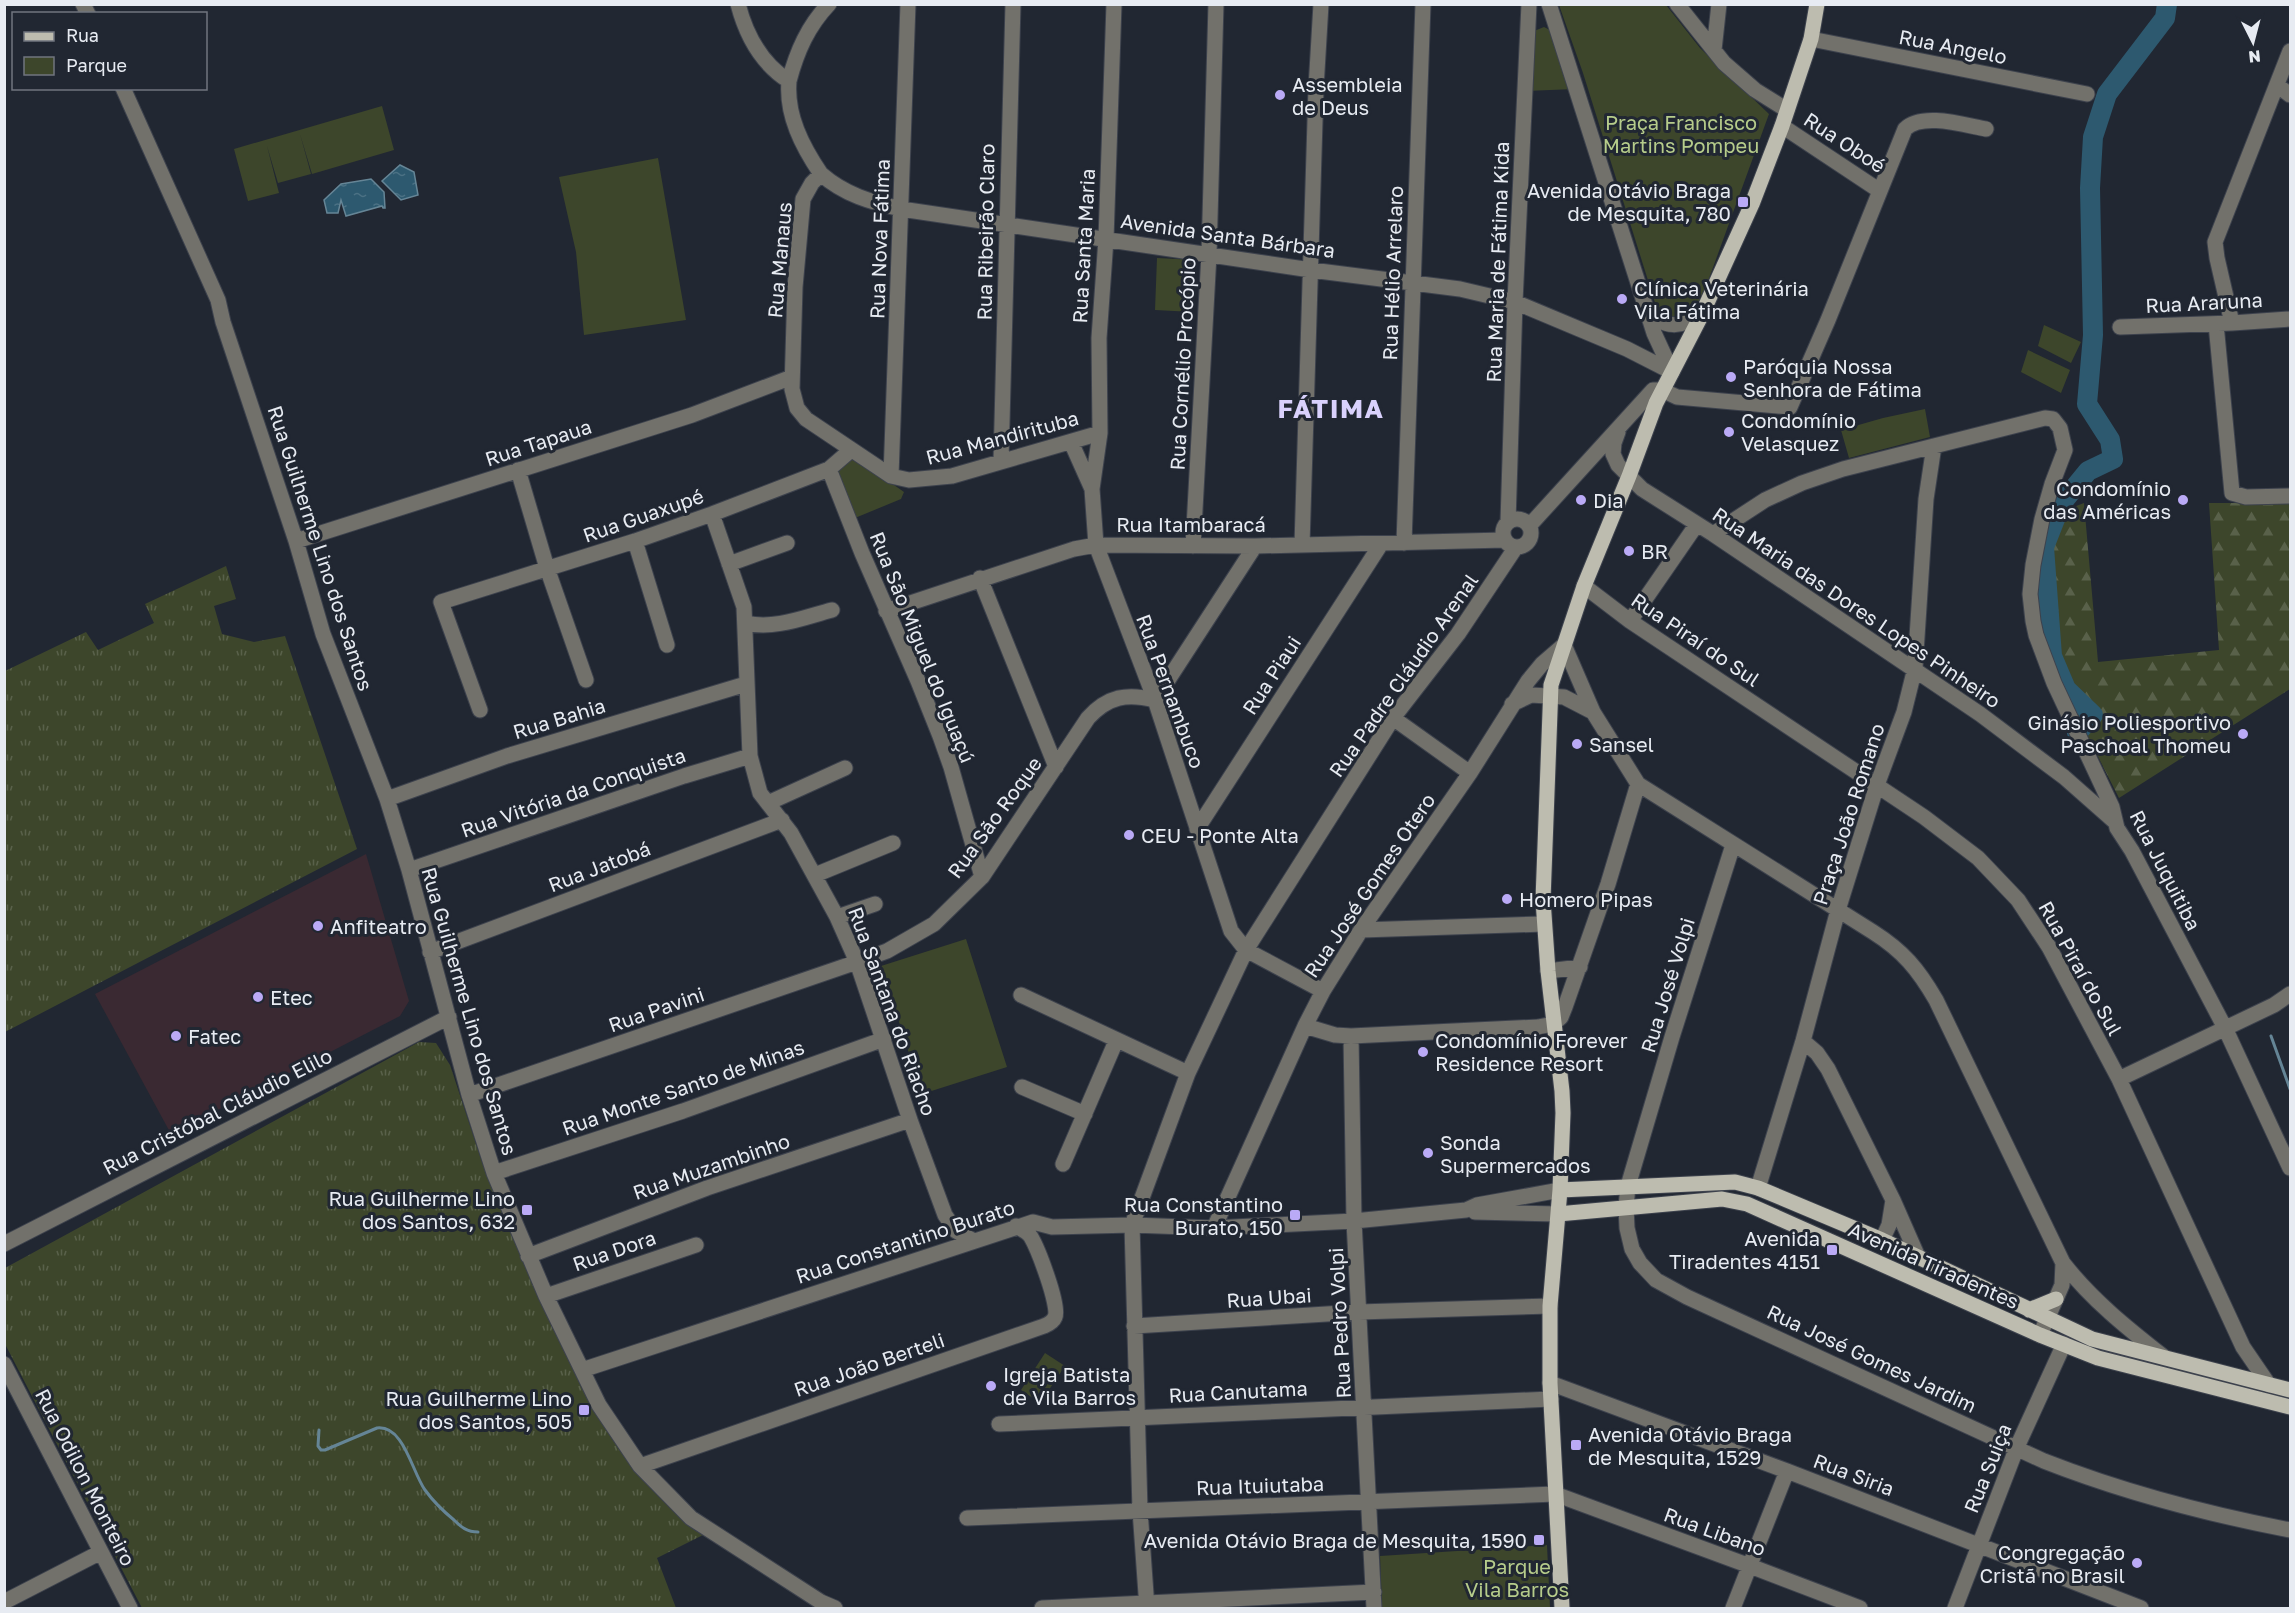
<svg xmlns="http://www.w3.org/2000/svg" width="2295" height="1613" viewBox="0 0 2295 1613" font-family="'Golos Text',sans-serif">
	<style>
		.education { fill: #3a2932 }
		.grass { fill: url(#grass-tufts) }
		.forest { fill: url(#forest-firs) }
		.green { fill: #3d462b }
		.water { fill: url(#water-ripples); stroke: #658596; stroke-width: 1.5 }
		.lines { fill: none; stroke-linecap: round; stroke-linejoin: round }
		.stream { stroke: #658596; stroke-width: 3 }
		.river { stroke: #2d596f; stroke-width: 20 }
		.minor-casing { stroke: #3d424d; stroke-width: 17 }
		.major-casing { stroke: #3d424d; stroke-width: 17 }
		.minor { stroke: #72716b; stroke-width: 15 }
		.major { stroke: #bdbcaf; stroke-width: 15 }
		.poi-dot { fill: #baaaf6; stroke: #212732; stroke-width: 2 }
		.labels { text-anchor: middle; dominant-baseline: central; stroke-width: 6; stroke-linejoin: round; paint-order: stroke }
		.street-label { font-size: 20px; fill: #e7ebf2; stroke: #212732 }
		.poi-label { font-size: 20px; fill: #e7ebf2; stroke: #212732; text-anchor: start }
		.park-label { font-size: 20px; fill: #b6cc8b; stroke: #212732 }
		.district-label { font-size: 26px; font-weight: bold; letter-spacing: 1.5px; fill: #d9d1fc; stroke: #212732 }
	</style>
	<defs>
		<pattern id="grass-tufts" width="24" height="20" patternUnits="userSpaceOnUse" patternTransform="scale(1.5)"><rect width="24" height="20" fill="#3d462b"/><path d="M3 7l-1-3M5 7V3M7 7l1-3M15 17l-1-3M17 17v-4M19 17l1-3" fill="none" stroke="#59614a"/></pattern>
		<pattern id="forest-firs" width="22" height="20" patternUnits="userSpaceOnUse" patternTransform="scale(1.5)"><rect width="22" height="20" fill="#3d462b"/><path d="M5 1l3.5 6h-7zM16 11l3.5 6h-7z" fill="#59614a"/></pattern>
		<pattern id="water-ripples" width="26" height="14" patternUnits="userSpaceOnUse" patternTransform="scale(1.5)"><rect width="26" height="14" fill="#2d596f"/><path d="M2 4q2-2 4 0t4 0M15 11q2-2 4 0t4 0" fill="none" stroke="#4b7184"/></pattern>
	</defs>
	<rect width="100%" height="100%" fill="#212732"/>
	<path class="education" d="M366,854L409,1001L400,1016L171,1134L95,994Z"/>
	<path class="grass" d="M226,566L236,599L214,606L222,634L254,642L285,636L357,849L5,1032V671L86,632L98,650L154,623L145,604Z
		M419,1042L436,1043L450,1065L483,1165L513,1238L579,1382L620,1451L657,1493L707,1533L657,1558L676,1608H142L5,1344V1268Z"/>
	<path class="forest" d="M2084,503L2098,662L2219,650L2209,503H2290V689L2119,798L2036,634L2043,519Z"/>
	<path class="green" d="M1559,5H1666L1700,48L1769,114L1696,314L1671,317L1657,309L1583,73Z
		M1544,27L1556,33L1575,89L1526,91L1534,31Z
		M382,106L394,150L312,174L300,134L311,174L278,183L267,146L279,193L248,201L234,149Z
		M658,158L686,320L584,335L576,252L559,177Z
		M1157,258L1196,260L1193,312L1155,310Z
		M2044,325L2081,342L2071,363L2038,346Z
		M2028,350L2070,370L2061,393L2021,372Z
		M1925,409L1930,437L1849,458L1841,430L1883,418Z
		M854,457L904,492L901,499L855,518L837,472Z
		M966,939L1007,1067L922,1094L881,966Z
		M1045,1353L1065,1366L1040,1403L1021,1390Z
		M1547,1545L1550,1608H1382L1380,1556Z"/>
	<path class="water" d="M400,165L414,172L418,195L401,200L382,181Z
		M371,179L384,192L385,208H383L382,206L346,216L341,200L338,213H327L324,200L341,184Z"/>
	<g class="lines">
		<path class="stream" d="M2271,1036L2290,1089
			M319,1430L318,1446L321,1450H325L377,1428C404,1425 412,1472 425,1490C433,1501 443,1511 454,1520C461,1527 467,1532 478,1532"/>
		<path class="river" d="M2077,733L2093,715L2066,689L2052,656L2044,547L2061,504L2088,471L2113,459L2110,440L2087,404L2093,335L2090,188L2093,137L2107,94L2165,18L2167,4"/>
		<defs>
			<path id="minor" d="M83,4L88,14
				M738,4C746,35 762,64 789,81C786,115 802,146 821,174L812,183L803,199L795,287L792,389L797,408L806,419L891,476L909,480L952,476L1100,433
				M1549,4L1654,333L1672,372
				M1677,4L1724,63L1755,90L1787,110
				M1811,39L2087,94
				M1714,50L1719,4
				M789,81C797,51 808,26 829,4
				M2277,85L2290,95
				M123,88L218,300L223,322L296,541L323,634L387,799L409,870L469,1095L494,1173L546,1296L599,1405L640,1466L691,1518L821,1602L835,1608
				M821,174C845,195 871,202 901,209L1311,270L1460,289L1515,302L1627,349L1672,372
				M1880,191L1905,129C1922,112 1964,125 1986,129
				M1647,309C1664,330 1681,328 1702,314
				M2232,323L2217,258L2215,242L2290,51
				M2216,324L2232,493L2246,497L2290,496
				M2120,327L2232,323L2290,319
				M1618,432L1614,443L1613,454L1618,465L1642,489L1713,534L1980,714L2064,777L2115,822
				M1071,442L1092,489L1096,545L1155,700L1231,931L1246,950L1323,991
				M1001,461L1013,4
				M829,469L862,553L918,681L940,736L951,767L982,877
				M518,470L547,568L586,680
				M891,476L908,4
				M1092,489L1100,433L1099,338L1106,239L1114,4
				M712,514L744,607L750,756L760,793L791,833L837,917L857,962L910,1120L945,1215L956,1231L974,1241
				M1503 533a14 14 0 1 1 28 0a14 14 0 1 1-28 0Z
				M1508,522L1515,302L1529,4
				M1530,525L1653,390H1662L1677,397L1790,407L1828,320L1880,191L1782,126
				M1713,534L1765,500L1802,483L1843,469L2045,418L2053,419L2060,428L2065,450L2052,484L2042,519L2033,565L2030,594L2033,621L2036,635L2054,683L2112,807L2117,828L2132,851L2225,1028L2290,1168
				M296,541L692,415L792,377
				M635,541L667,645
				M1404,543L1423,4
				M1302,545L1316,88L1321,4
				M1193,546L1209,254L1216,4
				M729,564L787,543
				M980,578L1056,767
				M1584,586L1630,621L1924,817L1978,858L2018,900L2049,947L2119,1079L2243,1347L2269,1385
				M886,611L1074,549L1096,545L1255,546L1505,540
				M1630,621L1697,524
				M746,623C774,630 805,617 832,610
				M1155,700L1255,546
				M1512,704L1531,695L1564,697L1593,712
				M480,710L441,602L635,541L712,514L829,469L851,450
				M1393,718L1470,773
				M387,799L507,756L746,684
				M768,803L845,768
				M1197,829L1381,544
				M1733,845L1672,1037L1628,1186L1626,1207L1627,1228L1632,1249L1640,1263L1656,1280L1687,1297L2044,1461C2123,1492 2207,1514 2290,1530
				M409,870L684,776L750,756
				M815,875L893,843
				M837,917L875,904
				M1361,930L1543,924
				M430,952L782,820
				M1548,971L1580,967
				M1021,995L1188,1073
				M1305,1026L1335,1035L1351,1036L1538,1027L1553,1024L1561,1017L1565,1007L1608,884L1638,784
				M1351,1036L1354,1221L1374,1608
				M1803,1041L1817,1053L1828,1069L1893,1200L1918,1257
				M2119,1079L2274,1005L2290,994
				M1022,1087L1085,1114
				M469,1095L857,962L887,951L934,924L982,877L1088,718C1108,696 1127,693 1155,700
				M1063,1164L1116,1041
				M494,1173L683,1111L884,1039
				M1758,1188L1803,1041L1838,910L1877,785L1904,712L1915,668L1926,499L1934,446
				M1475,1212L1558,1214
				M1214,1228L1305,1026L1323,991L1361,930L1470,773L1528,681L1542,664L1564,645L1593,712L1638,784L1873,932C1903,951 1918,969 1936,1000L2063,1263C2092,1300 2127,1328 2164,1357
				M1882,1240L1889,1225L1893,1200
				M4,1244L449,1017
				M528,1256L707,1188L910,1120
				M546,1296L696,1245
				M1134,1326L1359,1312L1550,1306
				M2040,1335L2062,1285L2063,1263
				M4,1364L130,1608
				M582,1370L1033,1222L1052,1227L1132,1225L1214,1228L1354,1221L1466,1210L1477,1205L1560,1190
				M1550,1383L1787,1471L2141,1608
				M999,1424L1551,1399
				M640,1466L1044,1326C1049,1324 1053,1322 1055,1317C1060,1306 1038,1249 1031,1237C1028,1232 1021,1229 1016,1226
				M967,1518L1555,1494L1750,1566L1860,1608
				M4,1602L101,1552
				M1042,1608L1374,1592
				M1147,1608L1140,1510L1132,1225L1188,1073L1246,950L1393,718L1458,634L1516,547
				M1733,1608L1787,1471
				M1955,1608L2017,1447L2064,1344"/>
			<path id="major" d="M1560,1190L1735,1182L1758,1188L1882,1240L2092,1339L2290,1390
				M1558,1214L1722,1199L1747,1204L2040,1335L2098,1358L2290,1407
				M2029,1310L2056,1299
				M1562,1608L1550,1383V1306L1560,1190L1563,1113L1562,1091L1548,971L1543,900L1551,685L1584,586L1629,476L1656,403L1702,314L1752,204L1782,126L1811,39L1817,4"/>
		</defs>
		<use href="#minor" class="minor-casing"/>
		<use href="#major" class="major-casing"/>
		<use href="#minor" class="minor"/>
		<use href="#major" class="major"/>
	</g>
	<g class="poi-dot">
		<circle cx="1280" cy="95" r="6"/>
		<rect x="1737" y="196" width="12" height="12" rx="3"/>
		<circle cx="1622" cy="299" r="6"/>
		<circle cx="1731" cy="377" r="6"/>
		<circle cx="1729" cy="432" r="6"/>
		<circle cx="1581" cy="500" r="6"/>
		<circle cx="2183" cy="500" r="6"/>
		<circle cx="1629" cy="551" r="6"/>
		<circle cx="2243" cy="734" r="6"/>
		<circle cx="1577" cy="744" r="6"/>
		<circle cx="1129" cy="835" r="6"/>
		<circle cx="1507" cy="899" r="6"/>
		<circle cx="318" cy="926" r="6"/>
		<circle cx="258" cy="997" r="6"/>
		<circle cx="176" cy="1036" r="6"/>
		<circle cx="1423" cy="1052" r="6"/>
		<circle cx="1428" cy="1153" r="6"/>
		<rect x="521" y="1204" width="12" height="12" rx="3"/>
		<rect x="1289" y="1209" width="12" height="12" rx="3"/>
		<rect x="1826" y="1244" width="12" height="12" rx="3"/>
		<circle cx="991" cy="1386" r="6"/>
		<rect x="578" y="1404" width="12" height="12" rx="3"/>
		<rect x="1570" y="1439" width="12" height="12" rx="3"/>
		<rect x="1533" y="1534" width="12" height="12" rx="3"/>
		<circle cx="2137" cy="1563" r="6"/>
	</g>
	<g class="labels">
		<g class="street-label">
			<text transform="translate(1953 46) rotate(11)">Rua Angelo</text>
			<text transform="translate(1845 142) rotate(33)">Rua Oboé</text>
			<text transform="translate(985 232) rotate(-89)">Rua Ribeirão Claro</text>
			<text transform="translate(1228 235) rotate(8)">Avenida Santa Bárbara</text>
			<text transform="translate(879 239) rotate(-88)">Rua Nova Fátima</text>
			<text transform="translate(1083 246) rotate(-87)">Rua Santa Maria</text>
			<text transform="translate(779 260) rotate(-85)">Rua Manaus</text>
			<text transform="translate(1497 262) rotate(-88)">Rua Maria de Fátima Kida</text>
			<text transform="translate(1392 273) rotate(-88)">Rua Hélio Arrelaro</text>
			<text transform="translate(2204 302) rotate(-3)">Rua Araruna</text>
			<text transform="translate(1182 364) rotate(-87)">Rua Cornélio Procópio</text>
			<text transform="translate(1002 437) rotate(-15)">Rua Mandirituba</text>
			<text transform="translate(538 442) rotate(-18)">Rua Tapaua</text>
			<text transform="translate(643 515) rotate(-19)">Rua Guaxupé</text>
			<text x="1191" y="524">Rua Itambaracá</text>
			<text transform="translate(321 548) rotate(72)">Rua Guilherme Lino dos Santos</text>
			<text transform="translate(1857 607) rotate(34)">Rua Maria das Dores Lopes Pinheiro</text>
			<text transform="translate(1696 639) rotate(34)">Rua Piraí do Sul</text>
			<text transform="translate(923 647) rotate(68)">Rua São Miguel do Iguaçú</text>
			<text transform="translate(1271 675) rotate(-57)">Rua Piaui</text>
			<text transform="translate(1403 675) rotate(-55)">Rua Padre Cláudio Arenal</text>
			<text transform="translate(1171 691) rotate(70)">Rua Pernambuco</text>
			<text transform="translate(559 718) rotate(-17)">Rua Bahia</text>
			<text transform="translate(573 792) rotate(-19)">Rua Vitória da Conquista</text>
			<text transform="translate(1848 814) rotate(-72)">Praça João Romano</text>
			<text transform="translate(994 817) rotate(-54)">Rua São Roque</text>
			<text transform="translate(599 866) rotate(-21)">Rua Jatobá</text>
			<text transform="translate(2166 870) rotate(63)">Rua Juquitiba</text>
			<text transform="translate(1369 885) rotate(-56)">Rua José Gomes Otero</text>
			<text transform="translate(2081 968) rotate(61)">Rua Piraí do Sul</text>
			<text transform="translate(1667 985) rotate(-73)">Rua José Volpi</text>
			<text transform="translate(656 1009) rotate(-19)">Rua Pavini</text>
			<text transform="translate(470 1011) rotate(74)">Rua Guilherme Lino dos Santos</text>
			<text transform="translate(893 1011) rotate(70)">Rua Santana do Riacho</text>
			<text transform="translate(683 1087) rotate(-19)">Rua Monte Santo de Minas</text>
			<text transform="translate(217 1111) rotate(-27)">Rua Cristóbal Cláudio Elilo</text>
			<text transform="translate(711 1166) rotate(-19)">Rua Muzambinho</text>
			<text transform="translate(905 1241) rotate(-18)">Rua Constantino Burato</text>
			<text transform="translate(614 1250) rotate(-19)">Rua Dora</text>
			<text transform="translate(1934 1265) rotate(24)">Avenida Tiradentes</text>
			<text transform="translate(1269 1297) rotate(-4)">Rua Ubai</text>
			<text transform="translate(1339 1323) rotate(-93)">Rua Pedro Volpi</text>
			<text transform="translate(1872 1358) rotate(25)">Rua José Gomes Jardim</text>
			<text transform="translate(869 1364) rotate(-19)">Rua João Berteli</text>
			<text transform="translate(1238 1391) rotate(-3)">Rua Canutama</text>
			<text transform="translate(1987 1468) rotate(-68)">Rua Suiça</text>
			<text transform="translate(1854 1474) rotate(21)">Rua Siria</text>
			<text transform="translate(86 1477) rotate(63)">Rua Odilon Monteiro</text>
			<text transform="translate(1260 1485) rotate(-2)">Rua Ituiutaba</text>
			<text transform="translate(1715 1531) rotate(20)">Rua Libano</text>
		</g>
		<g class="poi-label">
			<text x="1292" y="84">Assembleia<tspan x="1292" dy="23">de Deus</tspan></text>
			<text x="1731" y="190" text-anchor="end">Avenida Otávio Braga<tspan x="1731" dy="23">de Mesquita, 780</tspan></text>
			<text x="1634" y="288">Clínica Veterinária<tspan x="1634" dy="23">Vila Fátima</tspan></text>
			<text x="1743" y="366">Paróquia Nossa<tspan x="1743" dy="23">Senhora de Fátima</tspan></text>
			<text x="1741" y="420">Condomínio<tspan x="1741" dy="23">Velasquez</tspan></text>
			<text x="2171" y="488" text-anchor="end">Condomínio<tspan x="2171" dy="23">das Américas</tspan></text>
			<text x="1593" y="500">Dia</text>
			<text x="1641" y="551">BR</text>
			<text x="2231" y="722" text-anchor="end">Ginásio Poliesportivo<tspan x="2231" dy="23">Paschoal Thomeu</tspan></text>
			<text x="1589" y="744">Sansel</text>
			<text x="1141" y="835">CEU - Ponte Alta</text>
			<text x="1519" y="899">Homero Pipas</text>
			<text x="330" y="926">Anfiteatro</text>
			<text x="270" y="997">Etec</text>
			<text x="188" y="1036">Fatec</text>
			<text x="1435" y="1040">Condomínio Forever<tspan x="1435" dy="23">Residence Resort</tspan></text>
			<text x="1440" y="1142">Sonda<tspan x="1440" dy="23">Supermercados</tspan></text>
			<text x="515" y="1198" text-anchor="end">Rua Guilherme Lino<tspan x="515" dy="23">dos Santos, 632</tspan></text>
			<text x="1283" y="1204" text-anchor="end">Rua Constantino<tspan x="1283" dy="23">Burato, 150</tspan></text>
			<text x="1820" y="1238" text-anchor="end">Avenida<tspan x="1820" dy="23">Tiradentes 4151</tspan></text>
			<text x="1003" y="1374">Igreja Batista<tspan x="1003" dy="23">de Vila Barros</tspan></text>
			<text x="572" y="1398" text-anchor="end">Rua Guilherme Lino<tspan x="572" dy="23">dos Santos, 505</tspan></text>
			<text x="1588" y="1434">Avenida Otávio Braga<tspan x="1588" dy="23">de Mesquita, 1529</tspan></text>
			<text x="1527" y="1540" text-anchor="end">Avenida Otávio Braga de Mesquita, 1590</text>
			<text x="2125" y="1552" text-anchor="end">Congregação<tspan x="2125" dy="23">Cristã no Brasil</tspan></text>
		</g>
		<g class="park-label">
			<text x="1681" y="122">Praça Francisco<tspan x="1681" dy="23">Martins Pompeu</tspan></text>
			<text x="1517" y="1566">Parque<tspan x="1517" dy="23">Vila Barros</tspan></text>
		</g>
		<g class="district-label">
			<text x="1331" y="408">FÁTIMA</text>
		</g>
	</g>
	<rect width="2295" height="1613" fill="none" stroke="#e7ebf2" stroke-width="12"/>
	<rect x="12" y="12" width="195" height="78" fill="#212732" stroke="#70757f" stroke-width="1.5"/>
	<rect x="24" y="32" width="30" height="9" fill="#bdbcaf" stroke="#70757f" stroke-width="1.5"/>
	<text x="66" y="42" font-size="18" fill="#e7ebf2">Rua</text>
	<rect x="24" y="57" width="30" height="18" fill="#3d462b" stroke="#70757f" stroke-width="1.5"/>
	<text x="66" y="72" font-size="18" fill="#e7ebf2">Parque</text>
	<g transform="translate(2253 42) rotate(174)" stroke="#212732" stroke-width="4.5" paint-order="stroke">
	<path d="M0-4.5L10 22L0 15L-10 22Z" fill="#e7ebf2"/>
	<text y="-9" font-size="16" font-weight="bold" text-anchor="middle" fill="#e7ebf2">N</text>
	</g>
</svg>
